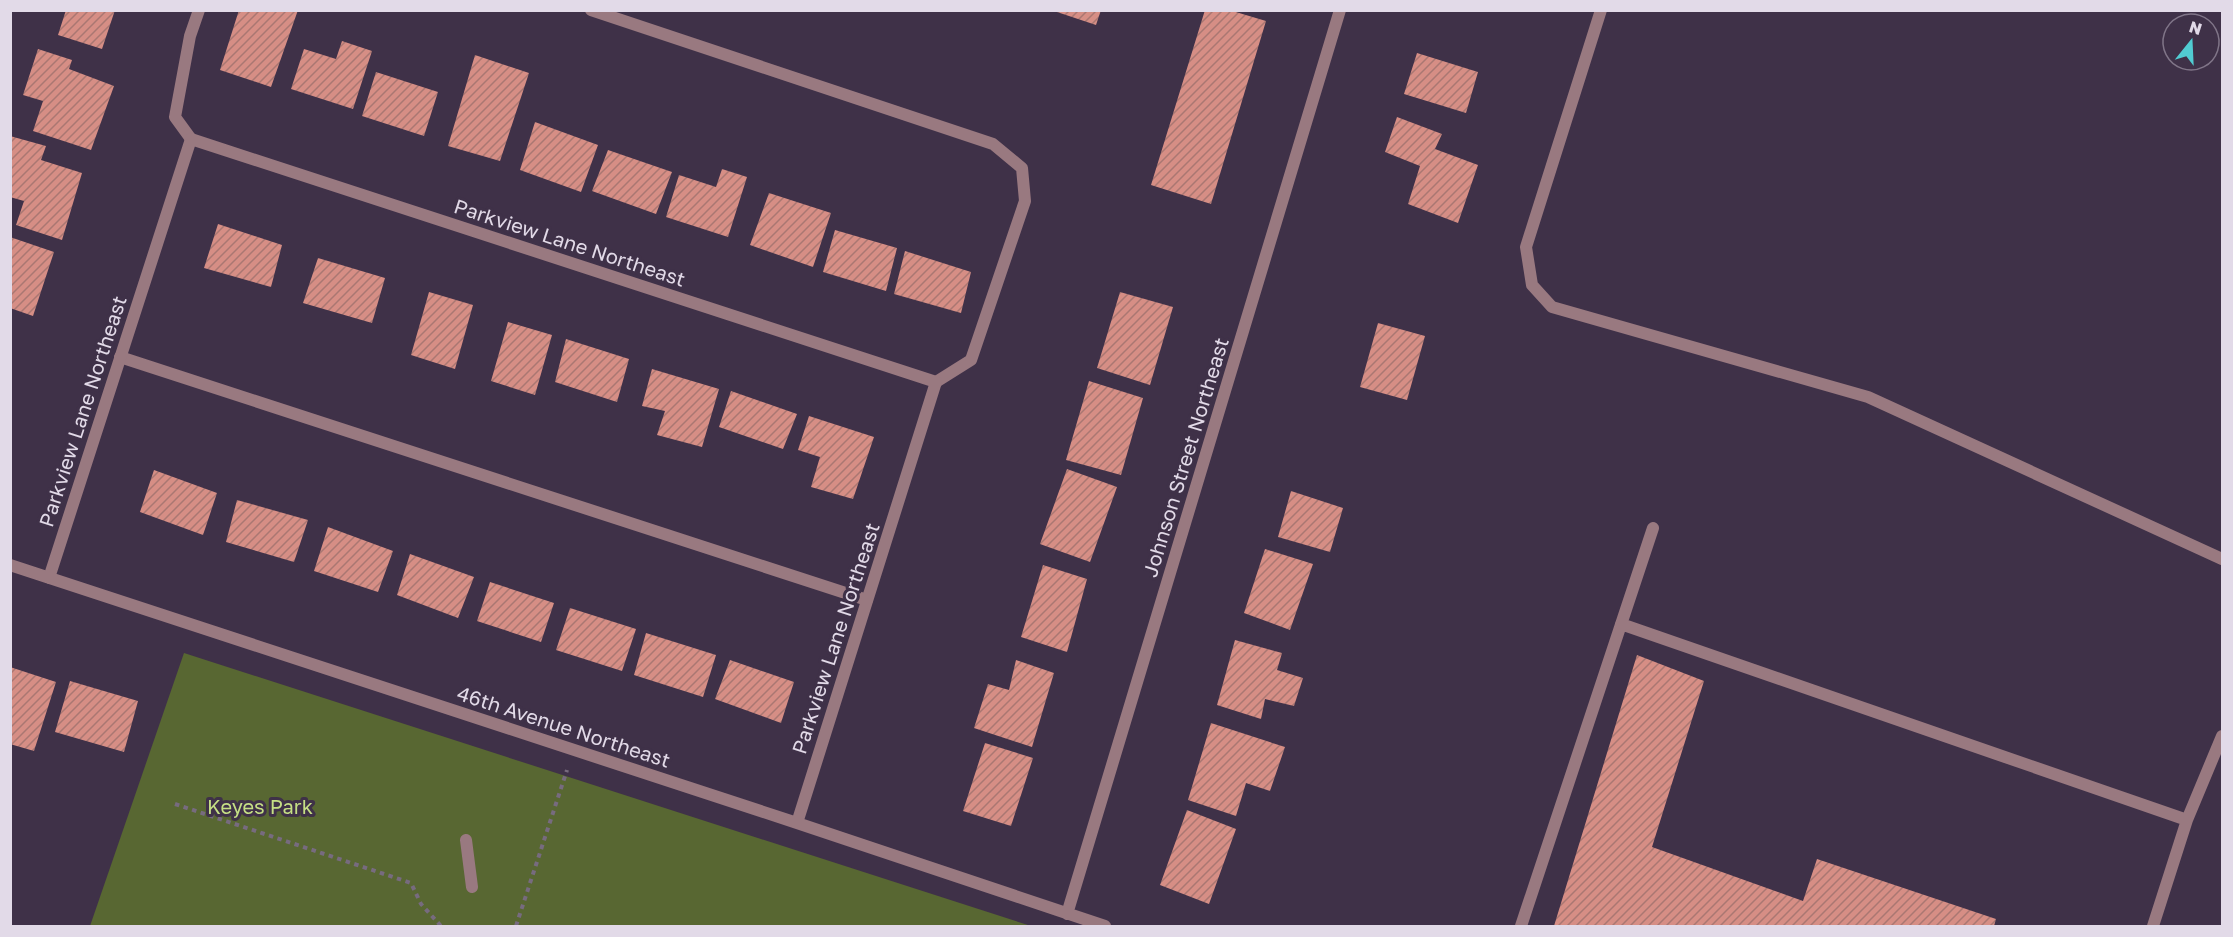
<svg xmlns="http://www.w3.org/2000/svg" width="2233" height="937" viewBox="0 0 2233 937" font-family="'Golos Text',sans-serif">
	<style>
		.park { fill: #586732 }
		.building { fill: url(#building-hatch) }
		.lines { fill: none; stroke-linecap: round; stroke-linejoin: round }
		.path { stroke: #776b7f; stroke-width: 4; stroke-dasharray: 4.5 4.5; stroke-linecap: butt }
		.service { stroke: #997980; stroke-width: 12 }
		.minor { stroke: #997980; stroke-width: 12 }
		.labels { text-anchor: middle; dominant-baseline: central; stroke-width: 6; stroke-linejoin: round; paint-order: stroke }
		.street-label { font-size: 20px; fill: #e2dae8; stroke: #3f3148 }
		.park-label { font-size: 20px; fill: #c5df84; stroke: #3f3148 }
	</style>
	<defs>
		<pattern id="building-hatch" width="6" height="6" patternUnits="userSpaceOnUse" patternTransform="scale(1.5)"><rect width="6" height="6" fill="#d68e85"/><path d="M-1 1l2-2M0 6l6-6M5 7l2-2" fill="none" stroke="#aa7772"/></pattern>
	</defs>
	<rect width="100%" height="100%" fill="#3f3148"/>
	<path class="park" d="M184,653L1031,926H90Z"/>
	<path class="building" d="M66,10H115L102,49L58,35Z
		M239,10H298L271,87L220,70Z
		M1051,10H1101L1096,25Z
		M1205,10H1229L1266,21L1211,204L1151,185Z
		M342,41L372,51L353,109L291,89L304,49L336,59Z
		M38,49L72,60L69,69L114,86L91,150L33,131L43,101L23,95Z
		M1417,53L1478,72L1466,113L1404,94Z
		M475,55L529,73L500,161L448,146Z
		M376,72L438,92L424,136L362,116Z
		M1397,117L1442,134L1435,149L1478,165L1458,223L1408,204L1420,166L1385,152Z
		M535,122L598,145L581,192L520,170Z
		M10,136L46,146L41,160L82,173L62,240L16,225L24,201L10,197Z
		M608,150L672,172L656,214L592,191Z
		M722,169L747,177L728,237L666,217L679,175L716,187Z
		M769,193L831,213L813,267L750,245Z
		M218,224L282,245L271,287L204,268Z
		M835,230L897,248L886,291L823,272Z
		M10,237L54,252L33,316L10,308Z
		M905,251L971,272L961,313L894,294Z
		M318,258L385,278L372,323L303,303Z
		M429,292L473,305L455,369L411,355Z
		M1120,292L1173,307L1150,385L1097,368Z
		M508,322L552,335L535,395L491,381Z
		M1378,323L1425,336L1407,400L1360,387Z
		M566,339L629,359L617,402L555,382Z
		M652,369L719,389L702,447L657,435L665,411L642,406Z
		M1089,381L1143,398L1121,475L1066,460Z
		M731,391L797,414L783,449L719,427Z
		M809,416L874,437L853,499L811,487L820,457L798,450Z
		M1067,469L1117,487L1090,562L1040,544Z
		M154,470L217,493L203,535L140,512Z
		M1291,491L1343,508L1330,552L1278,537Z
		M237,500L308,520L294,562L226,542Z
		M328,527L393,551L378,592L314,571Z
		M1265,549L1313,564L1290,630L1244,613Z
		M410,554L474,577L458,618L397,595Z
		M1043,565L1087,579L1067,652L1021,637Z
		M490,582L554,603L541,642L477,621Z
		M570,608L636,629L622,671L556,650Z
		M646,633L716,655L703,697L634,675Z
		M1235,640L1282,653L1277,670L1303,678L1294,706L1265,699L1261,719L1217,705Z
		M1637,655L1704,681L1652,847L1803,901L1817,859L1996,919L1994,926H1554Z
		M730,660L794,682L781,723L715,699Z
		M1016,660L1054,673L1032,747L974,728L988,684L1009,690Z
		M10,667L56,682L34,751L10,744Z
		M70,681L138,701L124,752L55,732Z
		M1211,723L1285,747L1270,791L1246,783L1236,816L1188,800Z
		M985,743L1033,758L1011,826L963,811Z
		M1187,810L1236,829L1209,904L1160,885Z"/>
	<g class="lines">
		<path class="path" d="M175,804L411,883L421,904L441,926
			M516,926L567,770"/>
		<path class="service" d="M591,10L993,144L1022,168L1025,201L971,360L936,382
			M1601,10L1526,247L1532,285L1552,307L1868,397L2222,559
			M191,139L175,117L190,36L199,10
			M120,357L867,600
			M1621,624L2187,820L2153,926
			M2187,820L2222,736
			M466,840L472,887
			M1521,926L1653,528"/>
		<path class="minor" d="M10,565L797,823L1105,926
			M49,578L191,139L936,382L797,823
			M1067,914L1340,10"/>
	</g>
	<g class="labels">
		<g class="street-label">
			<text transform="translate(570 242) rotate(18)">Parkview Lane Northeast</text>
			<text transform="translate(82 411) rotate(-72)">Parkview Lane Northeast</text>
			<text transform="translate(1185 457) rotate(-73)">Johnson Street Northeast</text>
			<text transform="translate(835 638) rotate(-72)">Parkview Lane Northeast</text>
			<text transform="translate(564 726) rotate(18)">46th Avenue Northeast</text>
		</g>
		<g class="park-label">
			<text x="260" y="806">Keyes Park</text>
		</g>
	</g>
	<rect width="2233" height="937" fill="none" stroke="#e2dae8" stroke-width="24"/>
	<g transform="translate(2191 42) rotate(18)"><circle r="28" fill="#3f3148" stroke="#807588" stroke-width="1.5"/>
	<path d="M0-4.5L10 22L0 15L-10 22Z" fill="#51ccd2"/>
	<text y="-9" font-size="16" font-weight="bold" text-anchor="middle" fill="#e2dae8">N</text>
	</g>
</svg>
